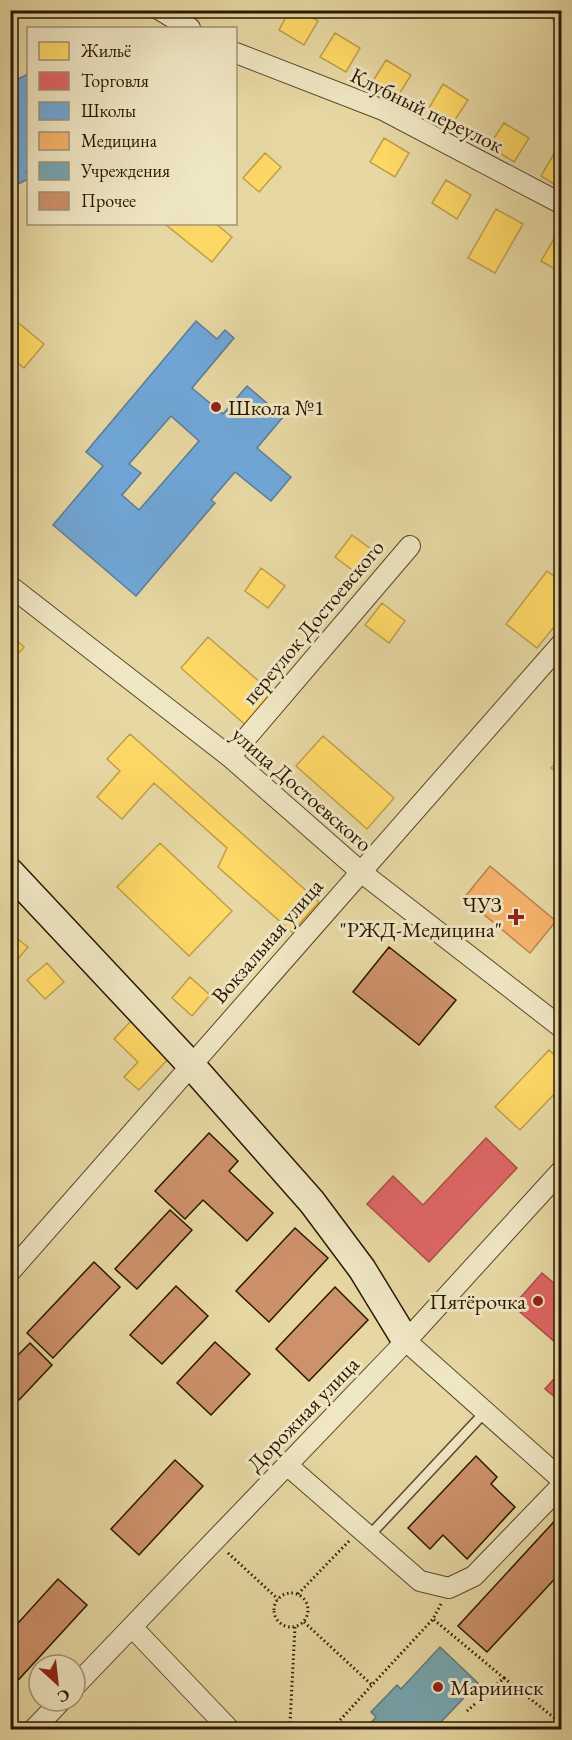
<svg xmlns="http://www.w3.org/2000/svg" width="572" height="1740" viewBox="0 0 572 1740" font-family="'EB Garamond',serif">
	<style>
		.homes { fill: #ffd966; stroke: #bf9f48; stroke-width: 1.5 }
		.shops { fill: #e06666; stroke: #a94e48; stroke-width: 1.5 }
		.schools { fill: #6fa8dc; stroke: #5a7c9b; stroke-width: 1.5; fill-rule: evenodd }
		.health { fill: #f6b26b; stroke: #b8844c; stroke-width: 1.5 }
		.public { fill: #76a5af; stroke: #5f7a7b; stroke-width: 1.5 }
		.building { fill: #cd916b; stroke: #291702; stroke-width: 1.5 }
		.lines { fill: none; stroke-linecap: round; stroke-linejoin: round }
		.service-casing { stroke: #58472a; stroke-width: 12 }
		.minor-casing { stroke: #58472a; stroke-width: 22 }
		.secondary-casing { stroke: #291702; stroke-width: 30 }
		.path { stroke: #291702; stroke-width: 3; stroke-dasharray: 1.5 3; stroke-linecap: butt }
		.service { stroke: #efe6c3; stroke-width: 9 }
		.minor { stroke: #efe6c3; stroke-width: 20 }
		.secondary { stroke: #efe6c3; stroke-width: 27 }
		.rail { stroke: #291702; stroke-width: 4.5; stroke-dasharray: 10 10; stroke-linecap: butt }
		.path-bridge { stroke: #291702; stroke-width: 3; stroke-dasharray: 1.5 3; stroke-linecap: butt }
		.poi-dot { fill: #8f2418; stroke: #efe6c3; stroke-width: 2 }
		.labels { text-anchor: middle; dominant-baseline: central; stroke-width: 6; stroke-linejoin: round; paint-order: stroke }
		.street-label { font-size: 22px; fill: #291702; stroke: #efe6c3 }
		.poi-label { font-size: 22px; fill: #291702; stroke: #efe6c3; text-anchor: start }
	</style>
	<rect width="100%" height="100%" fill="#e7d8a3"/>
	<filter id="stains"><feTurbulence type="fractalNoise" baseFrequency=".00333" numOctaves="4"/><feColorMatrix values="0 0 0 0 .2 0 0 0 0 .09 0 0 0 0 .02 0 0 0 .5 -.17"/></filter>
	<radialGradient id="worn" r=".72"><stop offset=".6" stop-color="#630" stop-opacity="0"/><stop offset="1" stop-color="#630" stop-opacity=".3"/></radialGradient>
	<path class="homes" d="M290,10H300L318,21L304,45L279,30Z
		M560,10H562V26L553,20Z
		M335,33L360,48L346,72L320,57Z
		M386,60L411,75L396,99L371,84Z
		M443,84L468,100L453,123L429,108Z
		M504,123L529,138L514,162L489,146Z
		M384,138L409,153L395,177L370,162Z
		M555,152L562,156V189L541,176Z
		M265,153L281,167L259,192L243,178Z
		M446,180L471,195L457,219L432,203Z
		M496,209L523,224L495,273L468,258Z
		M165,224H216L232,237L212,262Z
		M555,237L562,241V273L541,261Z
		M10,316L44,344L24,368L10,357Z
		M352,535L375,552L359,575L335,557Z
		M261,568L285,586L268,608L245,591Z
		M547,571L562,582V617L537,648L506,624Z
		M382,603L405,621L389,643L365,625Z
		M10,635L24,647L10,662Z
		M208,637L278,698L250,729L181,668Z
		M130,734L319,902L292,932L218,867L227,848L154,783L122,819L97,797L120,771L107,759Z
		M323,736L394,798L367,829L296,766Z
		M562,757V777L551,768Z
		M160,843L232,911L189,956L117,887Z
		M10,933L28,947L10,968Z
		M47,963L64,982L45,999L27,980Z
		M190,977L210,995L192,1016L172,998Z
		M132,1020L170,1057L139,1090L124,1077L138,1062L114,1039Z
		M549,1050L562,1062V1086L520,1130L495,1107Z
		M10,1197L16,1202L10,1209Z"/>
	<path class="shops" d="M486,1138L517,1168L429,1262L367,1204L393,1176L423,1205Z
		M542,1273L562,1290V1348L513,1306Z
		M562,1370V1403L545,1389Z"/>
	<path class="schools" d="M28,74V171L26,172L28,179L10,188V152L14,150L10,142V83Z
		M196,321L217,339L225,330L234,338L192,388L223,414L247,386L283,417L257,448L291,477L271,501L235,472L211,500L215,503L136,596L53,525L103,466L86,452ZM171,416L199,441L139,510L122,495L141,473L129,464Z"/>
	<path class="health" d="M490,866L556,921L530,953L464,898Z"/>
	<path class="public" d="M440,1647L478,1683L441,1722L447,1728L445,1730H364L376,1717L371,1712L397,1685L401,1689Z"/>
	<path class="building" d="M389,947L456,1000L419,1045L353,992Z
		M209,1133L238,1161L229,1171L273,1213L247,1241L203,1200L185,1219L155,1191Z
		M170,1210L192,1230L137,1289L115,1269Z
		M295,1228L328,1258L269,1322L236,1291Z
		M94,1262L120,1287L53,1358L27,1333Z
		M176,1286L208,1316L162,1364L130,1335Z
		M335,1287L368,1320L309,1381L276,1349Z
		M215,1342L250,1374L211,1415L177,1383Z
		M30,1343L52,1365L19,1400L10,1393V1363Z
		M476,1456L497,1477L491,1484L515,1507L467,1559L443,1535L430,1549L408,1528Z
		M175,1460L203,1486L139,1555L111,1529Z
		M562,1513V1571L487,1652L458,1626Z
		M58,1579L87,1605L10,1689V1632Z"/>
	<g class="lines">
		<defs>
			<path id="service" d="M369,1536L485,1412"/>
			<path id="minor" d="M160,10L190,28
				M236,53L383,110L562,204
				M10,586L230,757L361,872L562,1028
				M230,757L410,546
				M10,1272L562,643
				M406,1341L562,1480
				M287,1465L420,1581L449,1588L474,1576L562,1485
				M132,1627L230,1730
				M75,1686L406,1341L562,1170
				M33,1730L61,1701"/>
			<path id="secondary" d="M10,872L191,1065L312,1202L362,1269L406,1341"/>
		</defs>
		<use href="#service" class="service-casing"/>
		<use href="#minor" class="minor-casing"/>
		<use href="#secondary" class="secondary-casing"/>
		<path class="path" d="M228,1553L278,1599
			M274 1610a17 17 0 1 1 34 0a17 17 0 1 1-34 0Z
			M298,1594L349,1541
			M441,1604L433,1619L504,1678L467,1711
			M304,1622L372,1685L433,1619
			M295,1627L290,1723L297,1730
			M331,1730L372,1685"/>
		<use href="#service" class="service"/>
		<use href="#minor" class="minor"/>
		<use href="#secondary" class="secondary"/>
		<path class="rail" d="M544,1730L562,1710"/>
		<path class="path-bridge" d="M504,1678L562,1724"/>
	</g>
	<g class="poi-dot">
		<circle cx="216" cy="407" r="6"/>
		<path d="M513 908h6v6h6v6h-6v6h-6v-6h-6v-6h6z"/>
		<circle cx="538" cy="1301" r="6"/>
		<circle cx="438" cy="1687" r="6"/>
	</g>
	<g class="labels">
		<g class="street-label">
			<text transform="translate(427 110) rotate(26)">Клубный переулок</text>
			<text transform="translate(313 622) rotate(-50)">переулок Достоевского</text>
			<text transform="translate(302 789) rotate(41)">улица Достоевского</text>
			<text transform="translate(267 941) rotate(-49)">Вокзальная улица</text>
			<text transform="translate(303 1414) rotate(-46)">Дорожная улица</text>
		</g>
		<g class="poi-label">
			<text x="228" y="407">Школа №1</text>
			<text x="502" y="904" text-anchor="end">ЧУЗ<tspan x="502" dy="25">"РЖД-Медицина"</tspan></text>
			<text x="526" y="1301" text-anchor="end">Пятёрочка</text>
			<text x="450" y="1687">Мариинск</text>
		</g>
	</g>
	<rect width="572" height="1740" fill="none" stroke="#e7d8a3" stroke-width="36"/>
	<rect x="12" y="12" width="548" height="1716" fill="none" stroke="#291702" stroke-width="3"/>
	<rect x="18" y="18" width="536" height="1704" fill="none" stroke="#291702" stroke-width="1.5"/>
	<rect x="27" y="27" width="210" height="198" fill="#efe6c3" stroke="#a09376" stroke-width="1.5"/>
	<rect x="39" y="42" width="30" height="18" fill="#ffd966" stroke="#a09376" stroke-width="1.5"/>
	<text x="81" y="57" font-size="18" fill="#291702">Жильё</text>
	<rect x="39" y="72" width="30" height="18" fill="#e06666" stroke="#a09376" stroke-width="1.5"/>
	<text x="81" y="87" font-size="18" fill="#291702">Торговля</text>
	<rect x="39" y="102" width="30" height="18" fill="#6fa8dc" stroke="#a09376" stroke-width="1.5"/>
	<text x="81" y="117" font-size="18" fill="#291702">Школы</text>
	<rect x="39" y="132" width="30" height="18" fill="#f6b26b" stroke="#a09376" stroke-width="1.5"/>
	<text x="81" y="147" font-size="18" fill="#291702">Медицина</text>
	<rect x="39" y="162" width="30" height="18" fill="#76a5af" stroke="#a09376" stroke-width="1.5"/>
	<text x="81" y="177" font-size="18" fill="#291702">Учреждения</text>
	<rect x="39" y="192" width="30" height="18" fill="#cd916b" stroke="#a09376" stroke-width="1.5"/>
	<text x="81" y="207" font-size="18" fill="#291702">Прочее</text>
	<g transform="translate(57 1683) rotate(153)"><circle r="28" fill="#efe6c3" stroke="#a09376" stroke-width="1.5"/>
	<path d="M0-4.5L10 22L0 15L-10 22Z" fill="#8f2418"/>
	<text y="-9" font-size="16" font-weight="bold" text-anchor="middle" fill="#291702">С</text>
	</g>
	<rect width="100%" height="100%" filter="url(#stains)"/>
	<rect width="100%" height="100%" fill="url(#worn)"/>
</svg>
